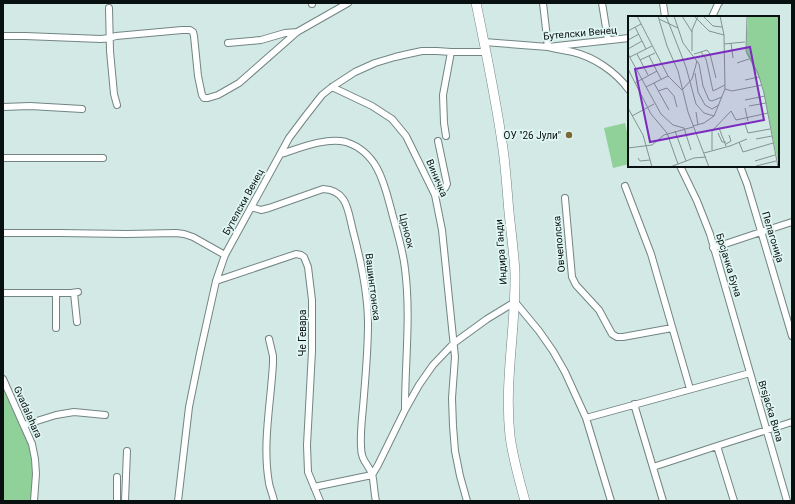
<svg xmlns="http://www.w3.org/2000/svg" width="795" height="504" viewBox="0 0 795 504" font-family="Roboto,sans-serif">
	<style>
		.green { fill: #8fd199 }
		.lines { fill: none; stroke-linecap: round; stroke-linejoin: round }
		.street-casing { stroke: #728583; stroke-width: 8 }
		.secondary-casing { stroke: #728583; stroke-width: 10 }
		.street { stroke: #fff; stroke-width: 6 }
		.secondary { stroke: #fff; stroke-width: 9 }
		.poi-dot { fill: #7b6836; stroke: #e0f6f3; stroke-width: 1.5 }
		.labels { text-anchor: middle; dominant-baseline: central; stroke-width: 3.5; stroke-linejoin: round; paint-order: stroke }
		.street-label { font-size: 10px; fill: #091110; stroke: #e0f6f3 }
		.poi-label { font-size: 10px; fill: #091110; stroke: #e0f6f3; text-anchor: end }
		.inset-road { fill: none; stroke: #829390; stroke-width: 1 }
		.view { fill: #7b2cbf; fill-opacity: 0.15; stroke: #7b2cbf; stroke-width: 2 }
		.inset-edge { fill: none; stroke: #091110; stroke-width: 2 }
	</style>
	<rect width="100%" height="100%" fill="#d3e9e6"/>
	<path class="green" d="M625,123L629,141V164L613,168L604,128Z
		M3,383L29,444L34,471L31,501H3Z"/>
	<g class="lines">
		<defs>
			<path id="street" d="M312,3V4
				M543,3L548,47C556,49 564,50 573,52C594,57 616,72 629,90
				M602,3L608,40
				M663,3L665,17
				M109,8L110,51L114,94L117,105
				M712,17L718,4L719,3
				M3,36H25L101,39L109,38L116,36L182,30H190L193,32L194,36L198,76L202,95L204,98H208L218,95L239,83L297,32L348,3
				M484,42L548,47L629,38
				M228,43L261,40L285,33L297,32
				M332,87L372,106L392,119L406,136L435,195L442,230L455,357L452,398L453,426L455,451L460,476L467,501
				M3,107L30,106L82,109
				M446,136L444,123L443,95L451,52
				M281,154C300,148 326,137 346,142C377,152 384,182 391,209C396,229 403,249 405,269C411,315 405,362 405,409
				M3,158H103
				M680,166L697,201L710,234L787,501
				M740,166L747,184L792,336
				M625,186L651,254L690,389
				M435,195L445,188L447,184L438,141
				M565,198L572,277L576,285L599,310L612,334L617,337H623L672,328
				M251,207L261,210L269,208L323,189C348,190 348,212 353,231C361,261 368,293 368,324C368,348 366,371 364,395C363,412 360,429 361,446C361,461 367,462 372,474C374,481 374,493 376,501
				M3,233H59L127,234L176,233L184,234L193,237L225,255
				M713,248L761,232L792,222
				M216,281L296,254L301,255L304,257L308,267L312,300V351L307,445L308,472L320,501
				M3,293H71L78,292
				M74,293L77,322
				M56,328V293
				M269,339L273,356V363C271,402 262,444 269,483C270,489 273,495 274,501
				M3,379L32,444L35,459L36,474L34,501
				M634,404L663,501
				M586,418L750,373
				M24,425L56,415L74,412L105,415
				M717,446L734,501
				M653,467L717,446L792,422
				M372,475L378,465L405,410L419,385L433,365L454,343L487,319L515,302L539,331L553,351L565,372L586,418L611,501
				M314,487L372,475
				M117,501V477
				M125,501L127,451
				M178,501L189,407L200,353L216,281L225,255L231,244L289,138L304,118L322,95L332,87L355,72L375,63L395,57L408,54L422,51H437L451,52H486"/>
			<path id="secondary" d="M476,3C486,51 496,100 503,149C506,170 507,191 509,212C511,232 514,253 515,273C516,327 504,382 510,436C513,459 519,479 525,501"/>
		</defs>
		<use href="#street" class="street-casing"/>
		<use href="#secondary" class="secondary-casing"/>
		<use href="#street" class="street"/>
		<use href="#secondary" class="secondary"/>
	</g>
	<circle class="poi-dot" cx="569" cy="135" r="4"/>
	<g class="labels">
		<g class="street-label">
			<text transform="translate(580 33) rotate(-5)">Бутелски Венец</text>
			<text transform="translate(437 178) rotate(67)">Виничка</text>
			<text transform="translate(243 202) rotate(-61)">Бутелски Венец</text>
			<text transform="translate(407 231) rotate(76)">Црноок</text>
			<text transform="translate(773 237) rotate(73)">Пелагонија</text>
			<text transform="translate(559 244) rotate(-95)">Овчеполска</text>
			<text transform="translate(501 252) rotate(-94)">Индира Ганди</text>
			<text transform="translate(729 265) rotate(73)">Брсјачка Буна</text>
			<text transform="translate(373 287) rotate(83)">Вашингтонска</text>
			<text transform="translate(302 333) rotate(-90)">Че Гевара</text>
			<text transform="translate(771 411) rotate(73)">Brsjacka Buna</text>
			<text transform="translate(28 412) rotate(66)">Gvadalahara</text>
		</g>
		<g class="poi-label">
			<text x="561" y="135">ОУ "26 Јули"</text>
		</g>
	</g>
	<g transform="translate(628 16)">
		<rect width="151" height="151" fill="#d3e9e6"/>
		<path d="M120,0H151V151L134,68L118,37Z" fill="#8fd199"/>
		<path class="inset-road" d="M9,0L40,60L54,74L64,63L69,45M30,0L39,30L50,55L60,96L81,151M38,0L58,51L68,88L76,97L86,100M46,0L55,27L71,48L75,70L81,84L84,85L94,81M54,0L64,16M66,0L81,15L96,19M75,0L85,10L94,11M119,0L118,35L130,57L136,77L150,151M31,3L50,12M7,11L18,33M0,15L13,8M0,24L11,18M103,27L105,42M96,28L117,26M0,33L14,25M64,35V14L70,0M73,36L79,34L82,38L88,62M0,38L33,98L45,109L56,112L63,134M9,38L20,59M66,38L73,36L78,43L85,75L97,69M21,40L33,63M2,41L24,30M12,44L27,37M109,47L121,43M0,53L23,98L39,117L50,148M67,57L70,76L77,89L84,93L91,89M117,64L131,61M7,67L29,55M26,67L41,94M18,71L40,60M97,73L104,75L134,69M30,75L39,72L46,80L49,91M117,84L137,80M121,90L138,87M0,92L15,119L24,151M117,92L120,105M68,96L70,109M4,100L26,88M117,108L120,117L142,113M65,110L76,107L86,100L97,73L96,19L92,0M91,112L98,130M47,115L58,145M90,117L94,126H98M128,123L144,120M111,126L115,136L145,127M98,128L103,125L101,119M0,132L24,129L36,119L65,111M84,134V115L103,95L108,104L140,97M76,137L102,130L119,123M10,142L12,145L22,144M127,145L147,139M128,150L148,145M42,151L66,142L78,141"/>
		<path class="view" d="M122,31L136,104L22,126L7,53Z"/>
		<rect width="151" height="151" class="inset-edge"/>
	</g>
	<rect width="795" height="504" fill="none" stroke="#091110" stroke-width="8"/>
</svg>
